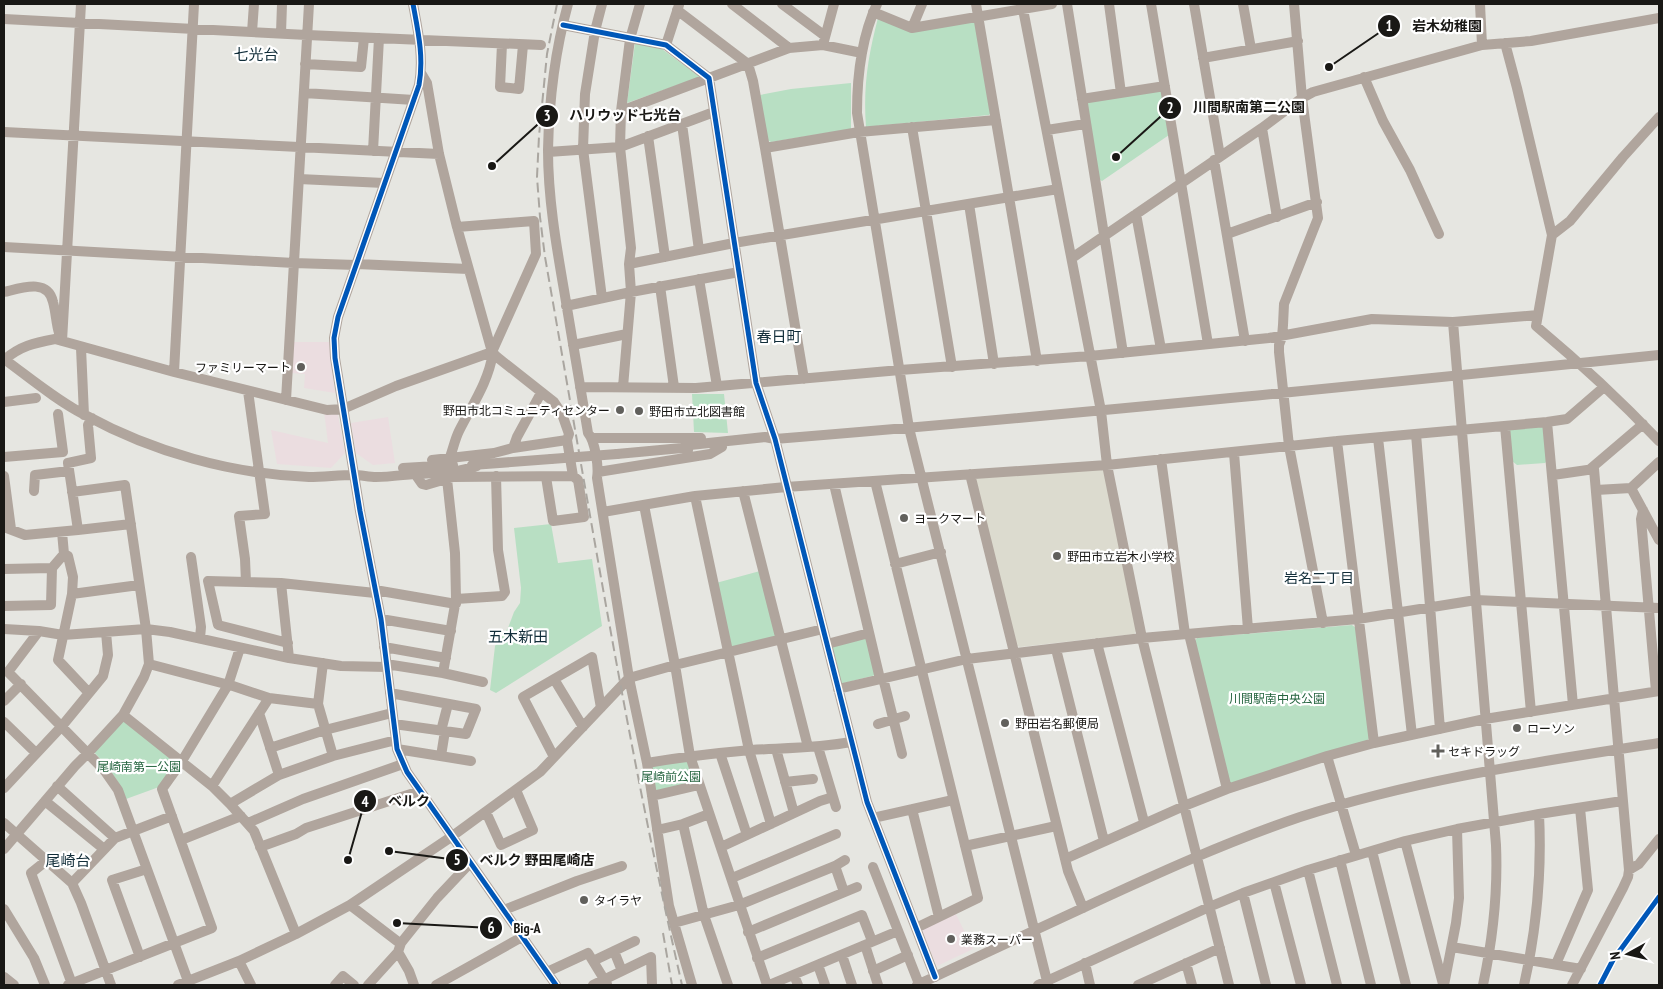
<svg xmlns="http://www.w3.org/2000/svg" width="1663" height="989" viewBox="0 0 1663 989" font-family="'PT Sans Narrow','Noto Sans JP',sans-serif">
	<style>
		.commercial { fill: #ebdde0 }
		.built { fill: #dcdbcf }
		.green { fill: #b8dfc3 }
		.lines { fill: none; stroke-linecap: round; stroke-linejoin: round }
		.minor { stroke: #b0a59d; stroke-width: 10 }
		.rail { stroke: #aaa6a0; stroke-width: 2; stroke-dasharray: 10 5; stroke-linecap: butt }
		.minor-bridge { stroke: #b0a59d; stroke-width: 10 }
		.cycleway-casing { stroke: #fff; stroke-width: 8 }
		.cycleway { stroke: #0057b8; stroke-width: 5 }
		.poi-dot { fill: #61605c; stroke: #fff; stroke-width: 2 }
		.labels { text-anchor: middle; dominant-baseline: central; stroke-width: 4.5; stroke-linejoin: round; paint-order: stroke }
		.poi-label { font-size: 12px; fill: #191815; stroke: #fff; text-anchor: start }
		.park-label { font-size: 12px; fill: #266540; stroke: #fff }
		.neighbourhood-label { font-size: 14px; fill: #122e3a; stroke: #fff }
		.quarter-label { font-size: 15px; fill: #122e3a; stroke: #fff }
		.leader { fill: none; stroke: #191815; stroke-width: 2 }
		.callout-dot { fill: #191815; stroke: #fff; stroke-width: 2 }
		.mark-label { font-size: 15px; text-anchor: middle; font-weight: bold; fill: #fff }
		.callout-label { font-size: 14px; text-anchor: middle; font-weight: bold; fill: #191815; stroke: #fff; stroke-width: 4.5; stroke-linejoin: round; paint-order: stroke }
	</style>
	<rect width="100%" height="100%" fill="#e6e6e1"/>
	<path class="commercial" d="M291,342H329L335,393L304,388L305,374L290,373Z
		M324,411L337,413L338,415L345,453L331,468L277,464L271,430L328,443Z
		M388,417L395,463L373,465L356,453L351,423Z
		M955,912L973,949L937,966L922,932L925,927Z"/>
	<path class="built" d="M1100,469L1104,471L1136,631L1134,634L1020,647L1015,645L975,481L978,477Z"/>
	<path class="green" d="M878,18L913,30L971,20L976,23L991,112L989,115L866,127C863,87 868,56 878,18Z
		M635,43L662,49L700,77L627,103Z
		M851,83V129L771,142L767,140L760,95L791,89Z
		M1162,90L1169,135L1102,181L1098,179L1084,102Z
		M692,394H724L728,433L694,432Z
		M1543,424L1549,459L1545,463L1517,465L1512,461L1509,431L1512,427Z
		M551,524L558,563L592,559L602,626L496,693L490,690L495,646L508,628L514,612L520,603L521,588L514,528Z
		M760,571L776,638L730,648L716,583Z
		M1352,625L1356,628L1370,737L1366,742L1233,784L1228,781L1194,642L1197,638Z
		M866,636L876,675L840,684L830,645Z
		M123,719L177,762L159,787L126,799C120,781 107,766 94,752Z
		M687,759L696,784L653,794L650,765Z"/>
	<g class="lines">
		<path class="minor" d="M413,4C418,31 424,57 419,85L338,317L334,338L335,358L360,511L381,619L396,740L397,749L407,772L556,985
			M568,4C555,51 549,101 548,150C548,197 556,244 564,290C572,338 580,385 588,433C595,441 599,467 597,478L629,678L647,763L669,906L692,985
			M602,4L595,31L585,94L583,149L602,298
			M732,4L789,48
			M782,4L825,36
			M877,4C861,38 857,76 857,113L909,428L1048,985
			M976,4L1037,361
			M1022,4L1101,411L1107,465L1142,638L1229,985
			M1067,4L1123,353
			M1109,4L1121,93
			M1151,4L1208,344
			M1194,4L1220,156
			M1243,4L1251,49
			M1294,4L1302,98L1318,218L1284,304L1283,325L1282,337L1279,345V352L1289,446L1323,623
			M1480,4L1482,45
			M677,10L748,64L753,81L765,148L804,379
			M873,12L912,28L1052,4
			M4,19L307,35L541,45
			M563,25L666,45L709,78L756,383L775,439L867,802L935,977
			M912,28L922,4
			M252,32L254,4
			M281,33L282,4
			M824,41L834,4
			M1505,43L1517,88L1552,235L1536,326C1579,362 1620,400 1659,441
			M502,44L500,87L519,89L523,45
			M666,45L679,5
			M1203,58L1298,41
			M305,64L361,67L364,38
			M421,73L427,83L439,154L457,227L492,352L497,357L554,402L562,414L569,434L567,440L573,476L578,480L584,517L553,521L546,477
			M1364,77L1383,121L1410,170L1439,234
			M304,93L414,100
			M1082,99L1165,86
			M621,111L789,48L823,45L862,53
			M682,124L699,250
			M912,127L952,367
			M1262,128L1277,217
			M1047,130L1085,124
			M4,132L439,154
			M648,136L665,257
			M765,148L859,132L996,120
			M373,151L379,38
			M548,152L620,147L714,112
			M1214,160L1245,341
			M299,179L384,183
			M969,204L994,364
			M1136,214L1161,349
			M1227,234L1317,202
			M1552,235L1570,221L1623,157L1659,117
			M4,247L294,263L356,265
			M1072,258L1262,128L1302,98L1313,92L1482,45L1531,41L1659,18
			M357,264L468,269
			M629,264L734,243L1058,189
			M699,279L717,386
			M660,286L674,387
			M4,292C21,288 48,278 53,302C56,313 56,323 59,333
			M566,306L631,292L739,272
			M1453,322L1496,845C1498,892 1493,938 1483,985
			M62,341L81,4
			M573,345L627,334
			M81,348L84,415
			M4,359C30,378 56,400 85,415C153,452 231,474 309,477C324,477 339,475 354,475C361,475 369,477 376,477C389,477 402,475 414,474C436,473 457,473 477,466
			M4,360C20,346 34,343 55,339L174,372L327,410L343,409L396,386L492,352L536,254L534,221L457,227
			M174,372L194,4
			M580,387L696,388L900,370L1090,356L1269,338L1372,319L1453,322L1538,315
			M623,387L631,292L629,264L631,248L620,147L621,111L630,39L640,4
			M286,400L309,4
			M4,402L36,398
			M1547,422L1573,705
			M1505,426L1531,712
			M1416,434L1440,729
			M592,438H701
			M1378,438L1412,735
			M1337,441L1374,743
			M513,448L517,437L541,393
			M682,448L690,445L765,437L775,439C1070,415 1365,385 1659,355
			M1234,453L1248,629
			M617,454L682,448L688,450
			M4,457L63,452L58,414
			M450,457C453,449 455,439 459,431C472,405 488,383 493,353
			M1161,459L1185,634
			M432,460L494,453L513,448L567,440
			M472,465L551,459
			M403,468L453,465
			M1589,470L1643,424
			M598,472L710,454L722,447
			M415,474L422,484L426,485L453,477L573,476
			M970,474L1068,871L1083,908
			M1553,475L1594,469L1629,870L1628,877L1623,888L1572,985
			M4,476L11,529
			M875,481L978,898L916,928
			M834,484L880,679
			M1631,488L1659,540
			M1596,490L1631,488L1659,462
			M34,491L35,475L69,471
			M743,491L808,747
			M695,496L749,750L771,824
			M644,505L675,665L690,756L767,985
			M1643,510L1641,519L1656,691
			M603,512L695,496L786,487L1107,465L1337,441L1547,422L1567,419L1604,387
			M4,527L25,535L78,530L68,463L91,458L88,425L92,418
			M78,530L131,524
			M62,532L64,554L68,556L73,577L72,594L58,660L89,693
			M191,557L201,627L200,638
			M895,564L941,552
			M4,569L52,568
			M246,582L245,559L239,516L265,514L248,391
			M281,583L289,658
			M375,590L456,604
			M72,594L139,585
			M456,599L502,596L505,592L498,550L496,476
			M4,606L51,605L52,568L64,554
			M381,619L451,631
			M4,629L39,631L63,635L146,629L170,632L289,658L341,666L387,667
			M39,631L8,672L104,770L118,790L188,981
			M1189,634L1227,789
			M288,643L218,625L208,581L281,583L375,593
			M1097,643L1144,822
			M827,644L869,633
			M384,647L446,658
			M1056,649L1104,841
			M323,663L318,704L333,756
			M149,664L233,686L269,698L318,704
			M386,664L443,673L483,682
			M443,673L456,599L455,553L447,479
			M883,678L902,754
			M554,679L583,727
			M838,689L967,659L1142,638L1358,619L1476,600L1659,608
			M390,693L476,709L466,734L394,724
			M4,701L21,684
			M259,713L279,775
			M123,715L212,786L230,804L254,831L296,934
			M4,722L36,753
			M878,724L905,716
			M441,731L448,704
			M818,747L836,807
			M270,748L325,730L392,713
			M397,749L471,761
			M776,749L794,813
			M720,753L747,835
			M441,756L445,731
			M1327,756L1356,855
			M554,757L523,697L592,657L601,708
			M647,763C682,757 716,753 751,750C785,748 819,748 851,742
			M785,782L813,779
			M57,786L115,838
			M212,786L269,698
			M4,788L62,726L103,676L108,655L106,632
			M652,796L699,785
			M45,801L104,849
			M230,804L279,775L333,756L396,740
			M912,809L939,917
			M486,812L501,845L533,830L516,790
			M873,818L953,800
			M4,823L72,883L81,903L111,985
			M248,823L303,799L403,764
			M683,824L704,915L728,985
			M657,830L683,824L709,814
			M181,840L241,816
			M1405,841L1443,984
			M965,846L1056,826
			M260,847L296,834L306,828L420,791
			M721,847L820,801L833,797
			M4,849L75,766L88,753L123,715L144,677L149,664L146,629L125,485L72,492
			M1372,851L1406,985
			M1065,859L1184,806L1227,789L1327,756L1374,743L1485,719L1659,691
			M1340,860L1371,985
			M46,861L31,873L72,984
			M835,866L844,892
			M873,867L919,984
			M1308,870L1337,985
			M1629,870L1639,864L1659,839
			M732,878L836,834
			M1274,882L1301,985
			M72,883L115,838L172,816
			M1243,893L1266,985
			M350,905L397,941L401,943
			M4,909L34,958L45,985
			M504,910L577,881L622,866
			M674,923L739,905L835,866L845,860
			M748,932L857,887
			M865,945L878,985
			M1452,947L1581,969
			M614,951L622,971
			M398,952L409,971L414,985
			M842,955L852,985
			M140,957L112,880L147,869
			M757,958L862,915L872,941
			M239,961L251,985
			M593,961L635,941
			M1085,963L1090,985
			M1186,963L1192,985
			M1556,964L1588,890L1580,808
			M818,965L825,985
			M873,971L908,955
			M547,972L588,953L607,984
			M794,975L798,985
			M4,977L14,985
			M68,985L212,928L162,789L182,761L228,685L240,648
			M178,985L239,961L296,934L350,905L451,837L540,772L629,678L675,665L823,629
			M335,985L343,976L354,985
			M368,985L398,952L401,943L437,898L470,863
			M436,985L522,937
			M593,985L651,957L652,985
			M769,985L898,931
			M917,985C973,959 1029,933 1085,907C1156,874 1226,842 1300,817C1417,779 1538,762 1659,743
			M1038,985L1209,907L1243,893L1308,870L1405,841L1457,829L1539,814L1622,801
			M1138,985L1220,948
			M1444,985L1456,923L1459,898L1457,829
			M1524,985C1537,927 1542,873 1539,814"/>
		<path class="rail" d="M557,4L547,54L539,136L537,177L540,217L545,257C588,501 627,744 682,985
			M663,933L672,985"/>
		<path class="minor-bridge" d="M551,459L617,454"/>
		<defs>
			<path id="cycleway" d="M413,4C418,31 424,57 419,85L338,317L334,338L335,358L360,511L381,619L396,740L397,749L407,772L556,985
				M563,25L666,45L709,78L756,383L775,439L867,802L935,977
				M1600,985L1613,960L1659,897"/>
		</defs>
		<use href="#cycleway" class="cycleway-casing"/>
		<use href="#cycleway" class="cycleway"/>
	</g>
	<g class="poi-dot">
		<circle cx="301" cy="367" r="5"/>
		<circle cx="620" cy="410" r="5"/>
		<circle cx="639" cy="411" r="5"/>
		<circle cx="904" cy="518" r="5"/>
		<circle cx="1057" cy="556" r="5"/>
		<circle cx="1005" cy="723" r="5"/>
		<circle cx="1517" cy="728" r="5"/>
		<path d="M1435.5 743.5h5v5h5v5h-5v5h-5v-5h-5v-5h5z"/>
		<circle cx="584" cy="900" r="5"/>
		<circle cx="951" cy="939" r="5"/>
	</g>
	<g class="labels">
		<g class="poi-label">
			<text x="291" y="367" text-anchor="end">ファミリーマート</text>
			<text x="610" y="410" text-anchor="end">野田市北コミュニティセンター</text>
			<text x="649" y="411">野田市立北図書館</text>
			<text x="914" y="518">ヨークマート</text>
			<text x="1067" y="556">野田市立岩木小学校</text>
			<text x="1015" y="723">野田岩名郵便局</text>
			<text x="1527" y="728">ローソン</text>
			<text x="1448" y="751">セキドラッグ</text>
			<text x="594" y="900">タイラヤ</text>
			<text x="961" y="939">業務スーパー</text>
		</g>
		<g class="park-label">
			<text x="1277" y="698">川間駅南中央公園</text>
			<text x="139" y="766">尾崎南第一公園</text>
			<text x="671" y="776">尾崎前公園</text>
		</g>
		<g class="neighbourhood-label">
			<text x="1319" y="578">岩名二丁目</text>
		</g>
		<g class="quarter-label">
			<text x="256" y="54">七光台</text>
			<text x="779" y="336">春日町</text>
			<text x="518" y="636">五木新田</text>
			<text x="68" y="860">尾崎台</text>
		</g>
	</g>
	<path class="leader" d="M1329 67L1389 26M1116 157L1170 108M492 166L547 116M348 860L365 801M389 851L457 860M397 923L491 928"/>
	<g class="callout-dot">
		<circle cx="1329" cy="67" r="5"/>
		<circle cx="1116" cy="157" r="5"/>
		<circle cx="492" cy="166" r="5"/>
		<circle cx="348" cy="860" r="5"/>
		<circle cx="389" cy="851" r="5"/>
		<circle cx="397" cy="923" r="5"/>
		<circle cx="1389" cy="26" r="12"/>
		<circle cx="1170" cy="108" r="12"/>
		<circle cx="547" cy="116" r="12"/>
		<circle cx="365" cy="801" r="12"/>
		<circle cx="457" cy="860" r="12"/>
		<circle cx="491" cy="928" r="12"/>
	</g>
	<g class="mark-label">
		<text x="1389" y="31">1</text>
		<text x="1170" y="113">2</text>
		<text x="547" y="121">3</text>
		<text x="365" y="807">4</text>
		<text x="457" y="865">5</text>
		<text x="491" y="933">6</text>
	</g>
	<g class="callout-label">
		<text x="1447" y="31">岩木幼稚園</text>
		<text x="1249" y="112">川間駅南第二公園</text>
		<text x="625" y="120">ハリウッド七光台</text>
		<text x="409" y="806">ベルク</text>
		<text x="537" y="865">ベルク 野田尾崎店</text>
		<text x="527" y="933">Big-A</text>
	</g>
	<rect width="1663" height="989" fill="none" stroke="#191815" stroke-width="10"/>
	<g transform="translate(1628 954) rotate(262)" stroke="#ffffff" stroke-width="4" paint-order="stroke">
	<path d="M0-4L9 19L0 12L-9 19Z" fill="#191815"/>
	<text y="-8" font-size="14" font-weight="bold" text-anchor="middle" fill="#191815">N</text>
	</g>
</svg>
